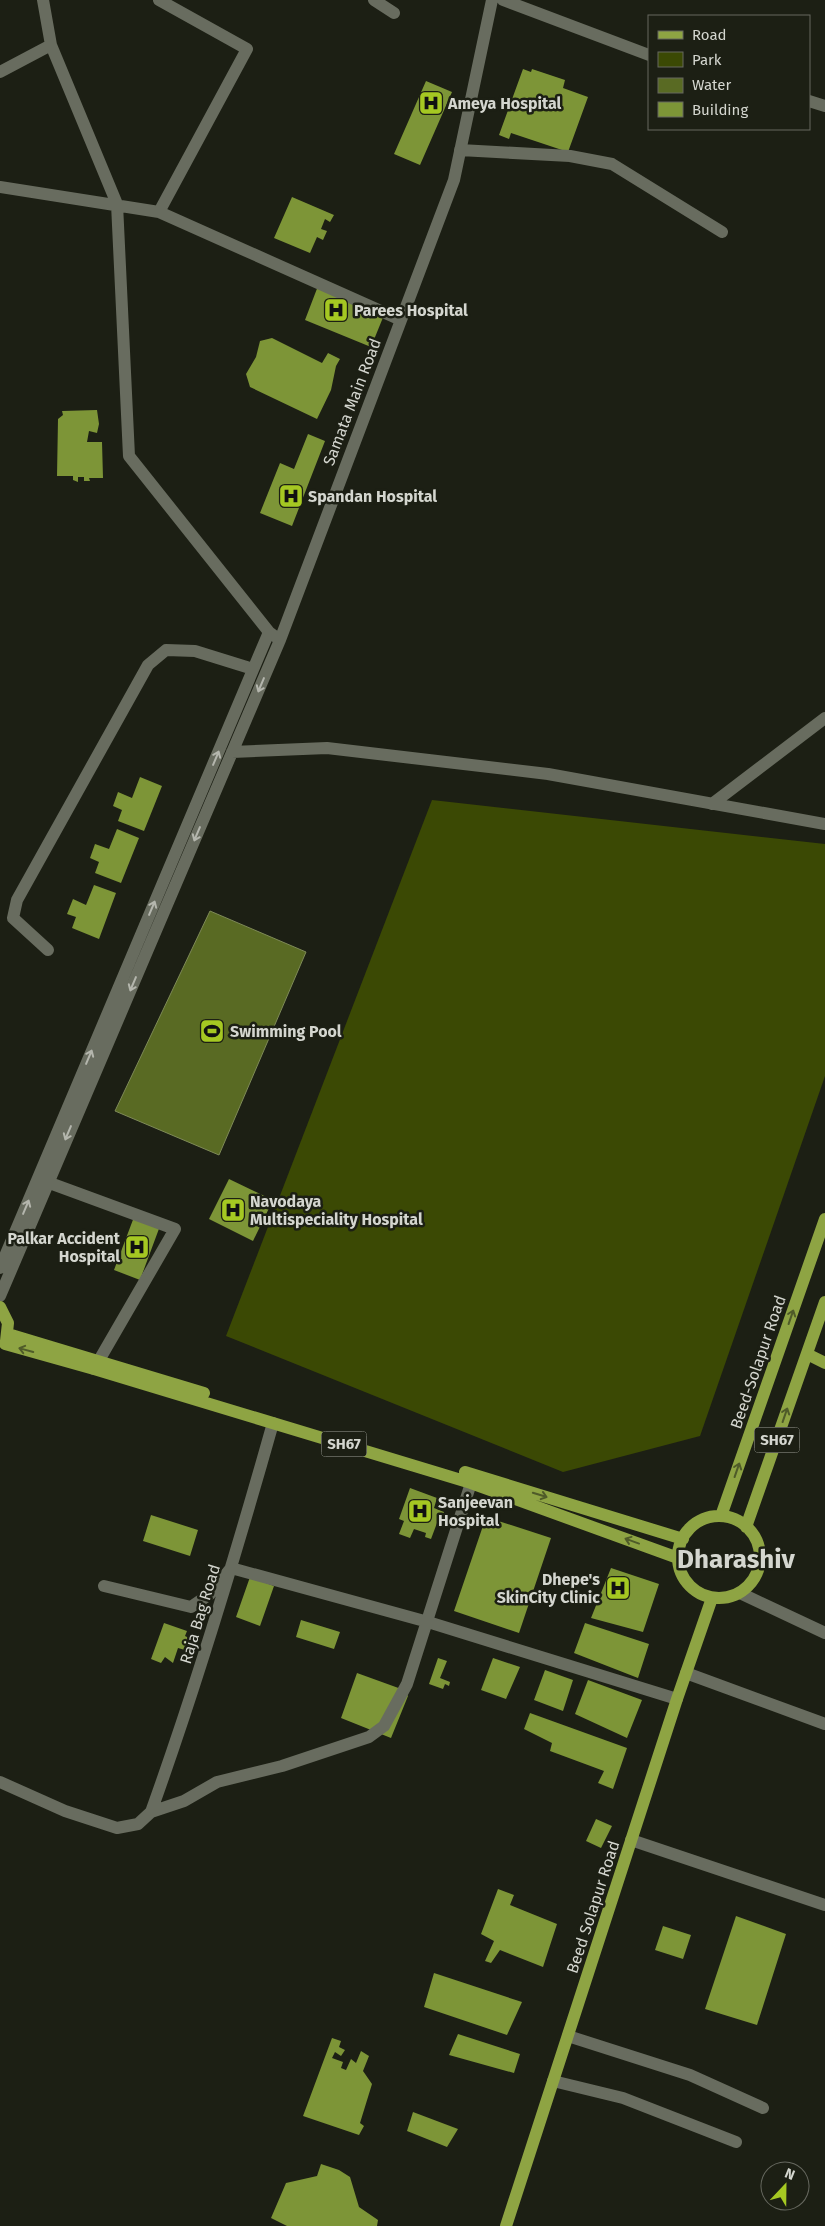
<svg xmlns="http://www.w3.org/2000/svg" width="825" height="2226" viewBox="0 0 825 2226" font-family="'Fira Sans',sans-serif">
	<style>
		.green { fill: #3b4904 }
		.water { fill: #596a23; stroke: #7e8a57 }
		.building { fill: #7d9537 }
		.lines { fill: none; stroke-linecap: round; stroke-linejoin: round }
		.minor { stroke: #686c5f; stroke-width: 12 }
		.major { stroke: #8ea443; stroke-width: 12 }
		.oneway { stroke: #b4b6ad }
		.oneway2 { stroke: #4f5b29 }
		.labels { text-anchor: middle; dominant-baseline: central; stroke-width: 5; stroke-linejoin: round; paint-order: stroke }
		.shield { fill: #1c1f14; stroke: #9d9f97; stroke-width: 1 }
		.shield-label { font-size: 15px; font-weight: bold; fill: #d4d6cf }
		.poi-label { font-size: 16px; font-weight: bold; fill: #d4d6cf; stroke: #1c1f14; text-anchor: start }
		.street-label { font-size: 16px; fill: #d4d6cf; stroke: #1c1f14 }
		.town-label { font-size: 26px; font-weight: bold; fill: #d4d6cf; stroke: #1c1f14 }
	</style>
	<rect width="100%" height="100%" fill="#1c1f14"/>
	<path class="green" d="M432,800L825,844V1076L700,1436L563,1472L226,1336Z"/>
	<path class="water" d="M210,911L306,952L219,1155L115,1111Z"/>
	<path class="building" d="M523,69L531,72L532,69L565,80L563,88L588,97L568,152L511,133L509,139L499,135Z
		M426,81L452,92L420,165L394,154Z
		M292,197L334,215L330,222L325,219L321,229L327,231L323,240L317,237L310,253L274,238Z
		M318,286L384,315L371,347L305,320Z
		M272,338L322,363L328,353L340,359L336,366L331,390L317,419L250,387L246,374L256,357L260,341Z
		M97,410L99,424L97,433L89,431L87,442H102L103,478H89L90,481H84V477H78V482L73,480V476H57L58,419L63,415L62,411Z
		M308,434L325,441L292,526L260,513L280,463L294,469Z
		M140,777L162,786L144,831L118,821L122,810L113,806L118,792L132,798Z
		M117,829L139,838L121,883L95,873L99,862L90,858L95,844L109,849Z
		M94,885L116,893L99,939L72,928L76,917L67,914L73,899L86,905Z
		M229,1179L273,1200L253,1241L209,1219Z
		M134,1217L160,1226L140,1280L114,1270Z
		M410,1488L437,1498L434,1508L444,1512L440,1524L437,1523L431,1539L425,1537L426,1533L414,1529L410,1538L399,1534L404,1521L399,1519Z
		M151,1515L198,1530L190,1556L143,1541Z
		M486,1517L551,1538L519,1633L454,1611Z
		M611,1568L659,1584L643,1632L591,1618Z
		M250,1577L274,1586L260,1626L236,1617Z
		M301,1620L340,1632L334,1649L296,1637Z
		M164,1623L187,1631L185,1636L189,1638L185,1650L178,1648L173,1663L165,1657L161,1663L151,1659Z
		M585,1623L649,1644L638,1678L574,1653Z
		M438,1658L447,1661L440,1678L450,1682L449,1686L445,1684L443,1689L429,1684Z
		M493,1658L520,1667L506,1699L481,1690Z
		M545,1670L573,1680L563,1711L534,1700Z
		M357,1673L404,1690L408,1696L391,1738L341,1718Z
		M588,1680L642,1700L627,1738L575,1714Z
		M530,1713L627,1748L613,1789L598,1783L604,1771L550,1751L552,1743L524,1729Z
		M596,1819L612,1826L601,1848L586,1841Z
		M498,1889L514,1895L510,1905L557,1924L543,1967L500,1950L491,1963L485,1961L494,1941L481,1934Z
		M736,1916L786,1934L757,2025L705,2009Z
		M663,1926L691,1935L683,1959L655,1950Z
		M434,1973L522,2002L507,2035L424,2007Z
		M458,2034L520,2054L514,2073L449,2055Z
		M332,2038L341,2041L339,2047L345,2050L341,2056L335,2052L332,2058L343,2062L341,2068L346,2070L351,2059L356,2063L361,2051L369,2056L363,2071L372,2084L360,2123L364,2126L359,2135L303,2116Z
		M413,2112L458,2129L447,2147L407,2131Z
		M321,2164L339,2170L350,2177L359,2207L378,2220L377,2226H287L271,2218L286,2183L317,2176Z"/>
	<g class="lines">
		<path class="minor" d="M43,0L51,45L117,204L129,456L269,632L280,640
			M374,0L394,13
			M503,0L649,55
			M0,72L51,45
			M809,101L825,106
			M460,150L570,156L612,164L722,232
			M0,187L159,212L247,49L159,0
			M159,212L401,320
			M232,752L327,748L548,774L825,824
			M712,804L825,718
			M48,950L13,918L17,900L148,665L166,650L195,651L253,669
			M47,1182L175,1229L94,1369
			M0,1268L269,632
			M0,1296L280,640L454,180L492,0
			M104,1586L191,1607L210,1594L231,1568L428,1622L677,1699
			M740,1593L825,1633
			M686,1673L825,1724
			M0,1782L65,1811L117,1828L138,1824L151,1812L184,1801L217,1782L282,1766L369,1737L384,1726L407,1684L471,1483
			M151,1812C197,1684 236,1554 273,1423
			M631,1840L825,1905
			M568,2036L690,2075L763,2108
			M553,2081L623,2098L736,2142"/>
		<path class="major" d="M0,1307L8,1323L6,1341
			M8,1334L204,1393
			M5,1344L94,1369L471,1483L678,1558
			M807,1354L825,1363
			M465,1472L683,1539
			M721,1516L825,1219
			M678 1557a41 41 0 1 1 82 0a41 41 0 1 1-82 0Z
			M746,1527L825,1302
			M506,2226L677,1699L712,1598"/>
	</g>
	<defs><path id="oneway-shaft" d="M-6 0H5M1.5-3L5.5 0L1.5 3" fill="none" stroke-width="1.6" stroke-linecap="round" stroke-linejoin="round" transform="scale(1.25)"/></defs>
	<g class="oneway">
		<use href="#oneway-shaft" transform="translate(261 685) rotate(113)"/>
		<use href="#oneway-shaft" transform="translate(216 758) rotate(-67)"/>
		<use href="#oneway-shaft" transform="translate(197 834) rotate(113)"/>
		<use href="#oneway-shaft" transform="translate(152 908) rotate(-67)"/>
		<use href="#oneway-shaft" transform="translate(133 984) rotate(113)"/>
		<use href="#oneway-shaft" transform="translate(89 1057) rotate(-67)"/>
		<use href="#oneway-shaft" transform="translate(68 1133) rotate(113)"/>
		<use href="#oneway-shaft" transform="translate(26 1207) rotate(-67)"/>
	</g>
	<g class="oneway2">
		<use href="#oneway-shaft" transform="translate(791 1317) rotate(-71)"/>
		<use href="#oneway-shaft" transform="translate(26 1350) rotate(-165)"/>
		<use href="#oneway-shaft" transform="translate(785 1415) rotate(-71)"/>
		<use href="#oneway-shaft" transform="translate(737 1470) rotate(-71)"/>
		<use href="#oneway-shaft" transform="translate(540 1495) rotate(17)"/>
		<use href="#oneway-shaft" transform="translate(632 1541) rotate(-160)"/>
	</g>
	<defs>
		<symbol id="hospital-square" viewBox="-11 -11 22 22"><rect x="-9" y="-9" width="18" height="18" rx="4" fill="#a5c822" stroke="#1c1f14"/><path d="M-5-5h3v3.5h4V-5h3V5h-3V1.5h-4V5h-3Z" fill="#111"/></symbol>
		<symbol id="stadium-square" viewBox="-11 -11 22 22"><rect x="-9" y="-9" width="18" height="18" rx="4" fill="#a5c822" stroke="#1c1f14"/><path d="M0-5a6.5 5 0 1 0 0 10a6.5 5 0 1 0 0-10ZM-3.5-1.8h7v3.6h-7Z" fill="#111"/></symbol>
	</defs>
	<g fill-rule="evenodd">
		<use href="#hospital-square" x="417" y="89" width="28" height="28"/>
		<use href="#hospital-square" x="322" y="296" width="28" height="28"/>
		<use href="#hospital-square" x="277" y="482" width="28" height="28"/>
		<use href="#stadium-square" x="198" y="1017" width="28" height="28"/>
		<use href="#hospital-square" x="219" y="1196" width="28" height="28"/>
		<use href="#hospital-square" x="123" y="1233" width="28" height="28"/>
		<use href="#hospital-square" x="406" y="1497" width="28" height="28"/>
		<use href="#hospital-square" x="604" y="1574" width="28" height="28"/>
	</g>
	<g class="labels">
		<g class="shield">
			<rect x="754.5" y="1427.5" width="45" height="25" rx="4"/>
			<rect x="321.5" y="1431.5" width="45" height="25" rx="4"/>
		</g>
		<g class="shield-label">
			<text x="777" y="1440">SH67</text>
			<text x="344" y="1444">SH67</text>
		</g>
		<g class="poi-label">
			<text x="448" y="103">Ameya Hospital</text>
			<text x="354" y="310">Parees Hospital</text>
			<text x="308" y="496">Spandan Hospital</text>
			<text x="230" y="1031">Swimming Pool</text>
			<text x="250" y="1201">Navodaya<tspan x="250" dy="18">Multispeciality Hospital</tspan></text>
			<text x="120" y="1238" text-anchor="end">Palkar Accident<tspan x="120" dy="18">Hospital</tspan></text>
			<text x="438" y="1502">Sanjeevan<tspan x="438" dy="18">Hospital</tspan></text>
			<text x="600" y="1579" text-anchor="end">Dhepe's<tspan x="600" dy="18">SkinCity Clinic</tspan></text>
		</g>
		<g class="street-label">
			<text transform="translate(352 402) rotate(-69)">Samata Main Road</text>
			<text transform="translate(758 1362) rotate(-71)">Beed-Solapur Road</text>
			<text transform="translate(200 1614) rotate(-73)">Raja Bag Road</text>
			<text transform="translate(593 1907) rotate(-72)">Beed Solapur Road</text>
		</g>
		<g class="town-label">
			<text x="736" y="1559">Dharashiv</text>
		</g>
	</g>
	<rect x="648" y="15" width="162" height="115" fill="#1c1f14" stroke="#66685f"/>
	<rect x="658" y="31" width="25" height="8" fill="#8ea443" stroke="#66685f"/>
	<text x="692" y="40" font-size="15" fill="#d4d6cf">Road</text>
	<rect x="658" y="52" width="25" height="15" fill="#3b4904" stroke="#66685f"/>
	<text x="692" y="65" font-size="15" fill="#d4d6cf">Park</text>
	<rect x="658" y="78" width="25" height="15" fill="#596a23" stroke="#66685f"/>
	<text x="692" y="90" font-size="15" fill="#d4d6cf">Water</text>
	<rect x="658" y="102" width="25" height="15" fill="#7d9537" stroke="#66685f"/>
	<text x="692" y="115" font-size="15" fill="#d4d6cf">Building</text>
	<g transform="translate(785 2186) rotate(22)"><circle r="24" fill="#1c1f14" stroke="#66685f"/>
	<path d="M0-4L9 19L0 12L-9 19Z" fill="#a5c822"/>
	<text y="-8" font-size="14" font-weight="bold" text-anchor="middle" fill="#d4d6cf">N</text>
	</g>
</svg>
